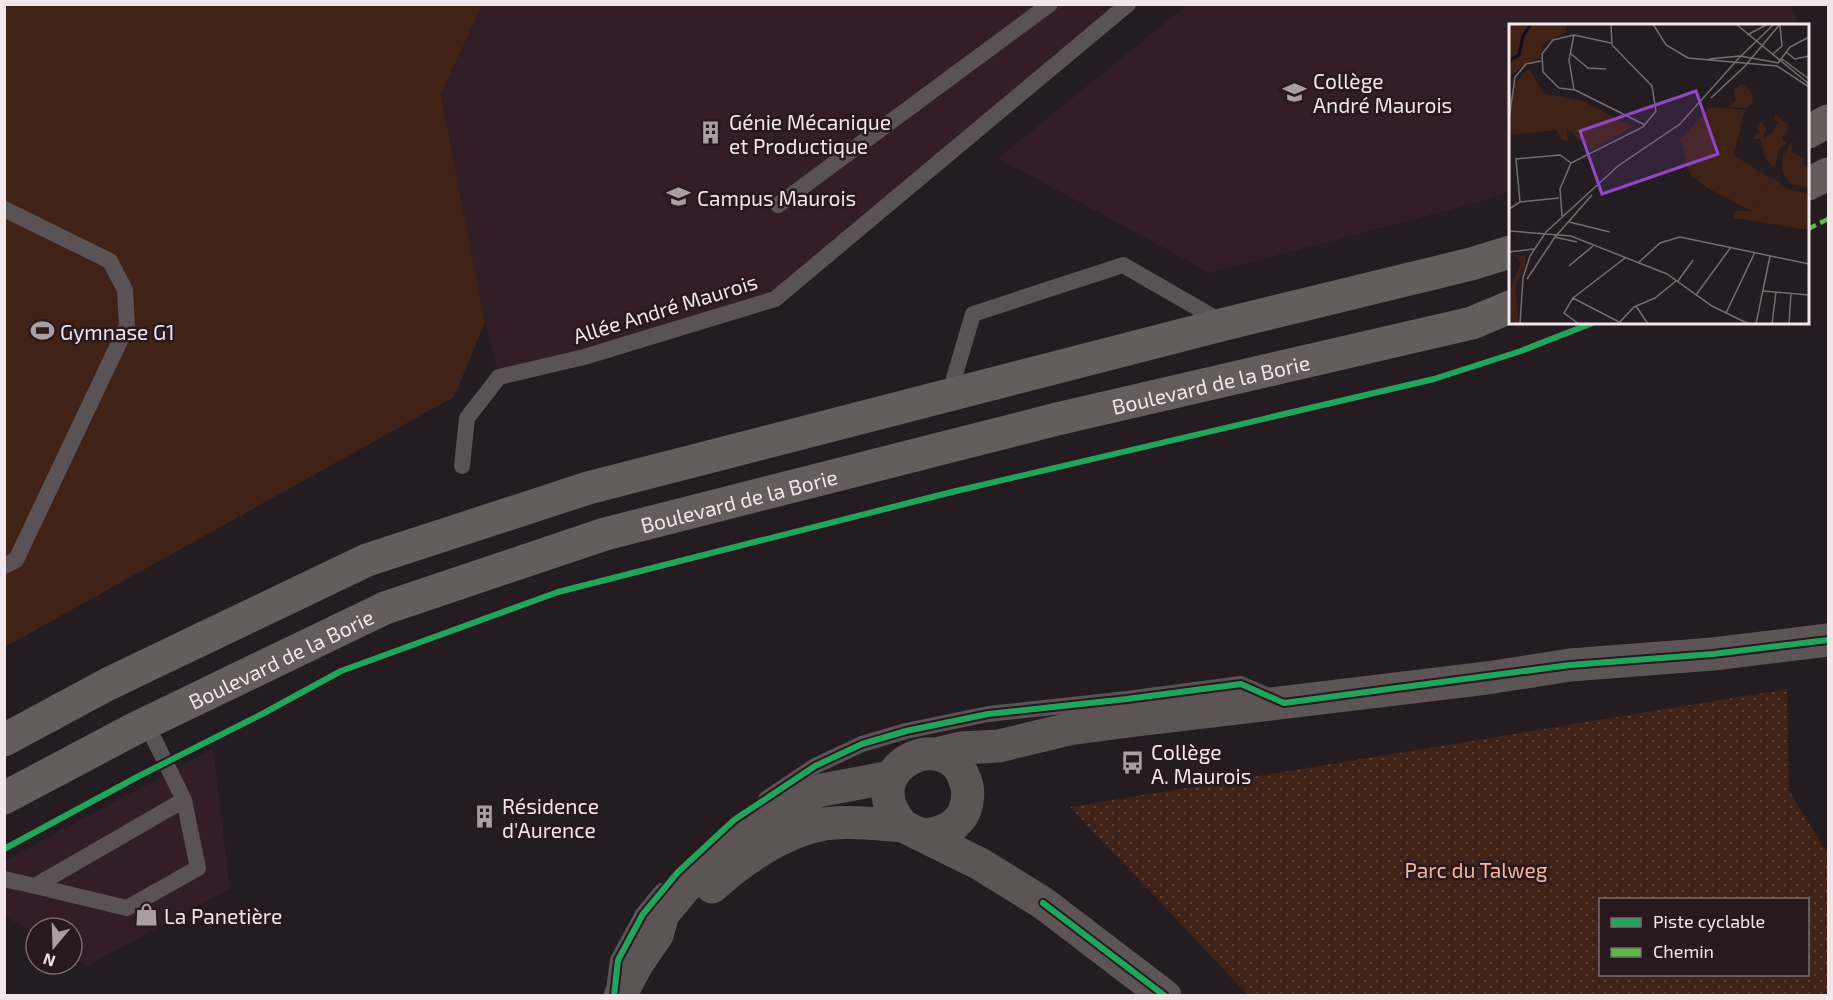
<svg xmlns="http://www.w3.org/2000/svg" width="1833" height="1000" viewBox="0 0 1833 1000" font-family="'Exo 2',sans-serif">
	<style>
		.built { fill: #311e27 }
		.park { fill: url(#park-dots); fill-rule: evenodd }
		.garden { fill: #402217 }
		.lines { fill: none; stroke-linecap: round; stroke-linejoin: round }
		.lane { stroke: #5a5254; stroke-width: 16 }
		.secondary { stroke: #5d5456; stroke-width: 33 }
		.primary { stroke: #655d5d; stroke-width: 33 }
		.quiet { stroke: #58b947; stroke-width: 4.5; stroke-dasharray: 9 4.5; stroke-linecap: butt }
		.cycleway-casing { stroke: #28191f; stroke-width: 10 }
		.cycleway { stroke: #20a55d; stroke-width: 6 }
		.labels { text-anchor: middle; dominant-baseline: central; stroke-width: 5; stroke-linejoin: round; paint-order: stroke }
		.poi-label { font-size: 21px; fill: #f1e6ea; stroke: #28191f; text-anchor: start }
		.street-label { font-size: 21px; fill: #f1e6ea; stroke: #28191f }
		.park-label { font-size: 21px; fill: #f8b49c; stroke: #28191f }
		.inset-river { fill: none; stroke: #160a23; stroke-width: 3 }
		.inset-road { fill: none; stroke: #766d71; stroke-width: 1.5 }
		.view { fill: #8d48c5; fill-opacity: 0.15; stroke: #8d48c5; stroke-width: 3 }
		.inset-edge { fill: none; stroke: #f1e6ea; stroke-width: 3 }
	</style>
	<defs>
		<pattern id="park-dots" width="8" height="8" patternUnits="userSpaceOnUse" patternTransform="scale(1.5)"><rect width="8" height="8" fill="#402217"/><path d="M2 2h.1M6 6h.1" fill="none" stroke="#5c4239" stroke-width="1.8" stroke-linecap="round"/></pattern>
	</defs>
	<rect width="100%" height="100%" fill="#241c20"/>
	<path class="built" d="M1789,4L1800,25L1510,26V191L1479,202L1210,273L998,158L1187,5Z
		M482,5H1128L775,299L499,377L485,322L441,95Z
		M213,749L230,889L87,966L72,957V928H36V935L5,916L4,861Z"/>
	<path class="park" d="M1787,689L1789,791L1828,854V995H1248L1070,807ZM1600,900H1808V974H1600Z"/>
	<path class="garden" d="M5,5H482L441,95L485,322L454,397L5,647Z"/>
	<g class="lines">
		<path class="lane" d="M778,205L1050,4
			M4,209L110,261L125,290L127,326L16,560L4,566
			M949,395L973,314L1123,265L1222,322
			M462,466L467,418L499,377L584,357L775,299L1128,4
			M766,799L815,766L862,744L906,731L988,714L1127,699L1241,684L1275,699
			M4,879L35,886L184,800L146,723
			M35,886L127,908L198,868L184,800
			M614,990L618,960L643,914L662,891"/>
		<path class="secondary" d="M937,754L961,748L999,746L1069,729L1129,721L1487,678L1570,665L1713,654L1828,640
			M921,835C938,834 956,829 964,812C968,802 969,790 965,780C946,723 852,769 903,826L980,864L1043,903L1165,996
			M712,887C744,858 789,827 833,823C856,821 880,824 903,826
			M620,996L637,964L657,935L663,914L700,870L745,831L792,801L822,790L891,777"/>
		<g class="primary">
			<path d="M1808,132L1828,121"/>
			<path d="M1808,184L1828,174"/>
			<path d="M4,740L108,684L367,560L588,488L1225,324L1471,264L1510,252"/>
			<path id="s1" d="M4,798L134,729L385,608L605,534L1057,419L1472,323L1510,307"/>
		</g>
		<path class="quiet" d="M1808,229L1828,219"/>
		<defs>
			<path id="cycleway" d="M4,849L139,776L264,713L341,671L558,592L952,492L1434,379L1521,351L1595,322
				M1043,903L1165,996
				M614,996L618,960L643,914L678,872L734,820L815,766L862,744L906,731L988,714L1127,699L1241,684L1284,703L1570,665L1713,654L1828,640"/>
		</defs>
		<use href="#cycleway" class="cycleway-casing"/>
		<use href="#cycleway" class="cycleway"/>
	</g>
	<defs>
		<symbol id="school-bare" viewBox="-9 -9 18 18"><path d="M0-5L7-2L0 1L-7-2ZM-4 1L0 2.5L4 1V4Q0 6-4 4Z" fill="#a99fa3" stroke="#28191f" stroke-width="2.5" paint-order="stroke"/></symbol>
		<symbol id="building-bare" viewBox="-9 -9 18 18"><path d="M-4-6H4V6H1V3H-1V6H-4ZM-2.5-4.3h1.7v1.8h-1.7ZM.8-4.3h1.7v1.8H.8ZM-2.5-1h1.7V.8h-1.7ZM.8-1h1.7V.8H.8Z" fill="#a99fa3" stroke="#28191f" stroke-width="2.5" paint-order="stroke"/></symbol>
		<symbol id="university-bare" viewBox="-9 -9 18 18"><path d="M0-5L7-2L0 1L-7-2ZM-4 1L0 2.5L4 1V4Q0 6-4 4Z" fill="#a99fa3" stroke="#28191f" stroke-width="2.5" paint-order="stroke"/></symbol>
		<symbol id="stadium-bare" viewBox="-9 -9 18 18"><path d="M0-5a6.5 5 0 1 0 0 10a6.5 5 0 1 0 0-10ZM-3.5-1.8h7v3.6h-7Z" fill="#a99fa3" stroke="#28191f" stroke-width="2.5" paint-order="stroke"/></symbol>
		<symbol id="bus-bare" viewBox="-9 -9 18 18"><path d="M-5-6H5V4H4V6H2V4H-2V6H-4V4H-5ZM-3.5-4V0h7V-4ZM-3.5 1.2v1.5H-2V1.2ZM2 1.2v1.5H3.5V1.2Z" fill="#a99fa3" stroke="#28191f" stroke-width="2.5" paint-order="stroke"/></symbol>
		<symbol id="shop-bare" viewBox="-9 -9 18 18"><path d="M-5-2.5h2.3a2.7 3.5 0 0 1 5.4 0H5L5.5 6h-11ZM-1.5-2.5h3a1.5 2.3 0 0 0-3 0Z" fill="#a99fa3" stroke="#28191f" stroke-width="2.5" paint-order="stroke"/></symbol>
	</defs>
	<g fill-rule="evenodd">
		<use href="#school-bare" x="1278" y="76" width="33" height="33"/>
		<use href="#building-bare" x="694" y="116" width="33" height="33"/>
		<use href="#university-bare" x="662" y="180" width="33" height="33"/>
		<use href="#stadium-bare" x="26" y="314" width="33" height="33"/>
		<use href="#bus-bare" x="1116" y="746" width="33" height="33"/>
		<use href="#building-bare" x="468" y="800" width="33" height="33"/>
		<use href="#shop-bare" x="130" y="898" width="33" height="33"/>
	</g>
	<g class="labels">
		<g class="poi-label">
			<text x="1313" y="80">Collège<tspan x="1313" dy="24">André Maurois</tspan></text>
			<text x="729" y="121">Génie Mécanique<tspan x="729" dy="24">et Productique</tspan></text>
			<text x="697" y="197">Campus Maurois</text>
			<text x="60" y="331">Gymnase G1</text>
			<text x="1151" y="751">Collège<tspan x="1151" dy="24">A. Maurois</tspan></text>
			<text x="502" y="805">Résidence<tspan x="502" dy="24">d'Aurence</tspan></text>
			<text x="164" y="915">La Panetière</text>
		</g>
		<g class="street-label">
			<text transform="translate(665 308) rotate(-17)">Allée André Maurois</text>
			<text stroke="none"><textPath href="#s1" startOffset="1282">Boulevard de la Borie</textPath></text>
			<text stroke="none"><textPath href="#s1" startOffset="796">Boulevard de la Borie</textPath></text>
			<text stroke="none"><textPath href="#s1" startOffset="310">Boulevard de la Borie</textPath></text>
		</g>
		<g class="park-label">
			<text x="1476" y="869">Parc du Talweg</text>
		</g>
	</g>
	<g transform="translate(1509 24)">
		<rect width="300" height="300" fill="#241c20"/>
		<path d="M233,59L244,71L243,80L237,84L218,83L226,77L225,66ZM266,89L280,102L273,115L278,119L270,125L266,144L256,134L251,115H245L243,119L246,111L251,109L247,102L253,98L257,105L254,114L264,108L269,98L265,96ZM284,116L282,128L295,134L294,140L300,143V164L282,160L273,148L274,132ZM263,153L279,165L300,170V206L225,194L227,187H243ZM5,231H16V242L6,263L10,300H4L0,289L2,264L12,239Z" fill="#402217"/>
		<path d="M0,0H57V8L35,20L30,34L11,43L0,55ZM20,44L34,69L74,77L124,103L81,126L62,107H58L59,117L52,115L48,106L0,111L5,60Z" fill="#402217"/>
		<path d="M201,83L236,86L225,131L262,155L243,187L202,166L182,152L178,143L172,115Z" fill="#402217"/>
		<path class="inset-river" d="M0,37L10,31L14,12L22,0"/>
		<path class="inset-road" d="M144,0L157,21L179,34L268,42L300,63M227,0L300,60M65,11L60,36L65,66M238,11L259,0M102,19L65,11L44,16L33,30L34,48L50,64L66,66L136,101M277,28L286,35L300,32M61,29L79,44L97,45M263,31L273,22L271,1M200,35L231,32L270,39M273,35L300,55M269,39L281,23L300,13M202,74L236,42L271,0M0,96L6,53L17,40L32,37M11,178L7,135L51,131L62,139M0,185L11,178L50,174M53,192L51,165L62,139L134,103L147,87L143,62L103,21L102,0M60,198L101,208M0,207L62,212L158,250L203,282L240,300M45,213L68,218M0,228L25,225M129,239L151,219L171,213L300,240M60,242L84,222M18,255L46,213L83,171M169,257L184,236M254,267L300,271M187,271L222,223M64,274L112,299M127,282L139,300M217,289L246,228M11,300L14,254L21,232L37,208L109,142L171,100L229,35L265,0M70,300L55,289L64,274L116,234M109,300L125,283L146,274L167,257M247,300L261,232M263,300L267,268M280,300L282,269"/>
		<path class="view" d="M187,67L209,130L93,170L71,107Z"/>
		<rect width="300" height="300" class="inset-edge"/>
	</g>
	<rect width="1833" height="1000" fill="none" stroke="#f1e6ea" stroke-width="12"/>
	<rect x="1599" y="898" width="210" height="78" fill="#28191f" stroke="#786b70" stroke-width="1.5"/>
	<rect x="1611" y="918" width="30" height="9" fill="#20a55d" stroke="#786b70" stroke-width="1.5"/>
	<text x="1653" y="928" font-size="18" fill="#f1e6ea">Piste cyclable</text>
	<rect x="1611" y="948" width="30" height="9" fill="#58b947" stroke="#786b70" stroke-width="1.5"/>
	<text x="1653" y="958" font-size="18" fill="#f1e6ea">Chemin</text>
	<g transform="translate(54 946) rotate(199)"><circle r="28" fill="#28191f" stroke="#786b70" stroke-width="1.5"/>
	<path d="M0-4.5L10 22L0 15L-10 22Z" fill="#a99fa3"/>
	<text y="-9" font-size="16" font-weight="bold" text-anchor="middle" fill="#f1e6ea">N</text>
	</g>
</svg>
